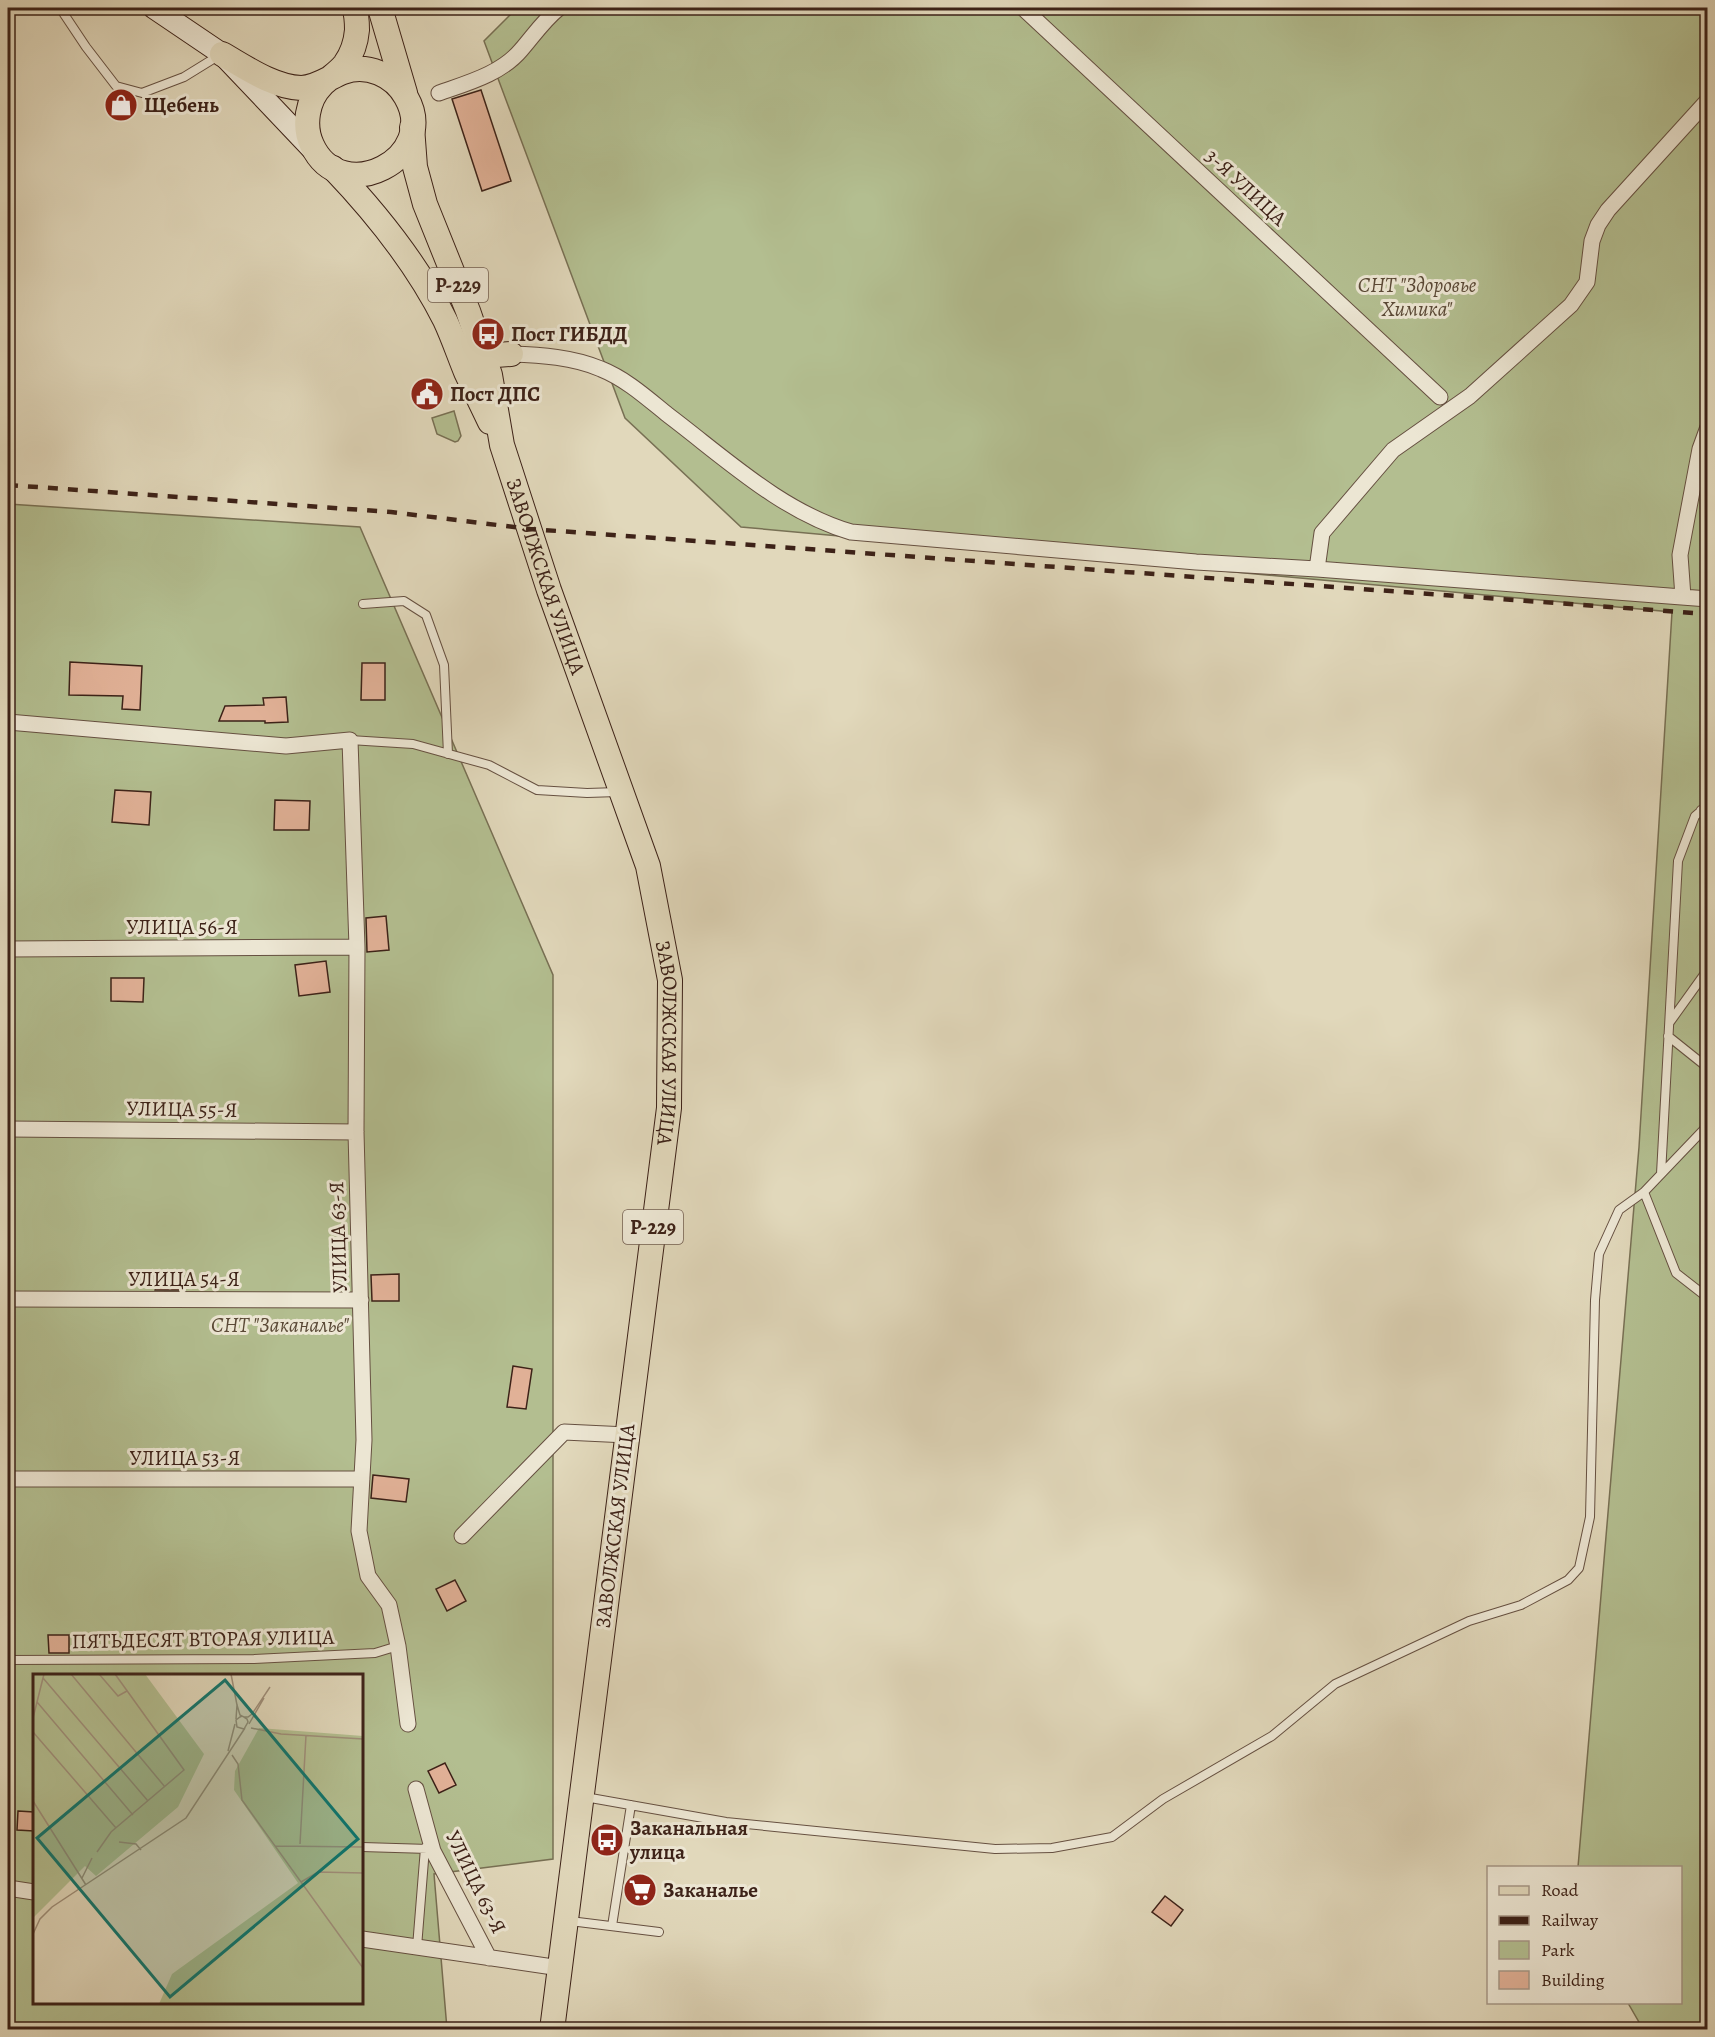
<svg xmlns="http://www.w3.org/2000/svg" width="1715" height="2037" viewBox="0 0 1715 2037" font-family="Alegreya,serif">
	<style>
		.green { fill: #b3be90; stroke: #787054; stroke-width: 1.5; fill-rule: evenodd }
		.building { fill: #e1b197; stroke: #3d2218; stroke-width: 1.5 }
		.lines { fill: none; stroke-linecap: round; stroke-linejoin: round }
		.lane-casing { stroke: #665041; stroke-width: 10 }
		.street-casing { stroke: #665041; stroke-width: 17 }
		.secondary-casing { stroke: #3d2218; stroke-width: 23 }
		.primary-casing { stroke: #3d2218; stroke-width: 26 }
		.lane { stroke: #ece6d3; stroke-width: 8 }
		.street { stroke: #ece6d3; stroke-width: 15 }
		.secondary { stroke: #ece6d3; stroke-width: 21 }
		.primary { stroke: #e1d8bb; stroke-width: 24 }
		.rail { stroke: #3d2218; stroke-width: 4.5; stroke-dasharray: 10 10; stroke-linecap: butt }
		.labels { text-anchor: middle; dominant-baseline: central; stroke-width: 6; stroke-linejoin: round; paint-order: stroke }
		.shield { fill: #ece6d3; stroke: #725d50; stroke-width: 1.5 }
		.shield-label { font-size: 20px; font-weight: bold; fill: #3d2218 }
		.poi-label { font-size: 21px; font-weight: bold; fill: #3d2218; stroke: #ece6d3; text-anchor: start }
		.street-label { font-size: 21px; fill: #3d2218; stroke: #ece6d3 }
		.park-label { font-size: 21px; font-style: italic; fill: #5a4936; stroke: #ece6d3 }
		.inset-road { fill: none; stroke: #9f8f7a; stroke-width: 1.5 }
		.view { fill: #0f766e; fill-opacity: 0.15; stroke: #0f766e; stroke-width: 3 }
		.inset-edge { fill: none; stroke: #3d2218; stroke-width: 3 }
	</style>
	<rect width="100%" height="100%" fill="#e1d8bb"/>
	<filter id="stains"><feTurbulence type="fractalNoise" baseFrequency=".00333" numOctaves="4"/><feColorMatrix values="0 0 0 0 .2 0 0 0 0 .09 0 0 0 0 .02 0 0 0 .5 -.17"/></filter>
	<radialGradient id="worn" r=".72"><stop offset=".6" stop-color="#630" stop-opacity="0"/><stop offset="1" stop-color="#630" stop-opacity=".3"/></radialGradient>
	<path class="green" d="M517,8H1707V2029H1643L1628,2003L1680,2002V1868L1578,1867L1639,1147L1672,612L741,527L625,418L484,41Z
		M454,411L461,436L458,441L455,442L437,434L432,418Z
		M8,504L360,527L553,975V1859L434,1874L447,2029H8ZM34,1676H362V2002H34Z"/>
	<path class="building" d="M481,90L511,181L482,191L452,99Z
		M436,381L442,398L419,407L413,389Z
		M70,662L142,666L140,710L122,709L123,696L69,695Z
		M362,663H385V700H361Z
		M286,697L288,722L265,723V721H219L225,706L264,705L263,698Z
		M115,790L151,792L149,825L112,822Z
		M275,800L310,801L309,830H274Z
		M386,916L389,950L367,952L366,918Z
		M326,961L330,992L299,996L295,965Z
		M111,978H144L143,1002L111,1001Z
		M182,1271L183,1290H155L154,1273Z
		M399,1274V1301H372L371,1275Z
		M513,1366L532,1369L526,1409L507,1407Z
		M373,1475L409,1479L406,1502L371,1498Z
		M455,1580L466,1601L447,1611L436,1589Z
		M48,1635H69V1653H49Z
		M445,1763L456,1785L439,1793L428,1771Z
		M18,1811L34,1812V1831L17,1830Z
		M1165,1896L1183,1910L1171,1926L1152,1912Z"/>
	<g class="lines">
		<defs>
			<path id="lane" d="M60,8L86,47L116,86L142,93L184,77L218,56
				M363,604L404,601L426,615L444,665L448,754
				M350,740L413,744L489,765L537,790L587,793L618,792
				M1701,810L1708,819
				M1670,1022L1708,969
				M1668,1036L1708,1068
				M1661,1174L1678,861L1695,816L1708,805
				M1644,1192L1676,1273L1708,1298
				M8,1660L254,1659L375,1653L398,1646
				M585,1797L726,1822L995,1849L1052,1848L1112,1837L1163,1799L1272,1736L1335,1684L1469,1621L1521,1605L1568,1580L1579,1568L1590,1517L1595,1300L1599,1254L1619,1210L1644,1192L1708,1125
				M362,1847L429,1849
				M570,1921L659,1932
				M612,1926L631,1805
				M417,1947L425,1848"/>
			<path id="street" d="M1023,8L1440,397
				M439,93C467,83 501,74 521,50C534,35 544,20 559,8
				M511,354C541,355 573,357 601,369C626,379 647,398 668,415C725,458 782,512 851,532L1196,562L1317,569L1708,599
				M1317,569L1322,533L1393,450L1470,396L1571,305L1587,282L1592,241L1598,225L1608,210L1708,100
				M1683,597L1680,555L1700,449L1708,427
				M8,722L286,746L350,740L357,947L356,1132L364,1440L359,1531L368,1576L389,1605L398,1646L408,1724
				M8,949L357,947
				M8,1129L356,1132
				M8,1299L361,1300
				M8,1479H362
				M462,1536L564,1432L627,1435
				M416,1789L433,1851L489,1958
				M8,1888L34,1892
				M362,1939L560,1968"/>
			<path id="secondary" d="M154,8L222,54L315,152"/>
			<g id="primary">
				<path d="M380,8L405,93"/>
				<path d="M222,54C245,67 273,87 301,88C316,88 330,77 343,72C367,63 394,75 406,97C441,158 341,209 312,145C303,126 307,100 322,85C329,78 339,72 345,64C352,54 356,42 357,30C357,22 357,15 354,8"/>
				<path id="s1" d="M412,127L415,167L425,204L468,311L490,375L502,445L549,590L648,866L670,980L669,1108L552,2030"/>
				<path d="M333,168C376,213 417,264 445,320C453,337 459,355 466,372C474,389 482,405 490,422"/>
				<path d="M469,357L511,354"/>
			</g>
		</defs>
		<use href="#lane" class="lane-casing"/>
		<use href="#street" class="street-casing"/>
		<use href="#secondary" class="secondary-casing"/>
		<use href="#primary" class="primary-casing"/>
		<use href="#lane" class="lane"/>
		<use href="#street" class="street"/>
		<use href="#secondary" class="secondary"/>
		<use href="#primary" class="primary"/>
		<path class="rail" d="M8,485L391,512L530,529L1708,614"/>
	</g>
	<defs>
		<symbol id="shop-disc" viewBox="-11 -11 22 22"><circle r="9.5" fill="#8f2418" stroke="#ece6d3"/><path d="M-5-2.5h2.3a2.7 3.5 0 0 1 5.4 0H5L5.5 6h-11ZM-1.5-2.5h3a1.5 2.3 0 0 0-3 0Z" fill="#fff"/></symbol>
		<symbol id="bus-disc" viewBox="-11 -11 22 22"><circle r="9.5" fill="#8f2418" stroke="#ece6d3"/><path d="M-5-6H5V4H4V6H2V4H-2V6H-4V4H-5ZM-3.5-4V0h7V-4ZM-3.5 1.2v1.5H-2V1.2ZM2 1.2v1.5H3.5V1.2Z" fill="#fff"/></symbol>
		<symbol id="civic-disc" viewBox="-11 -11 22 22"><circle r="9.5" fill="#8f2418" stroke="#ece6d3"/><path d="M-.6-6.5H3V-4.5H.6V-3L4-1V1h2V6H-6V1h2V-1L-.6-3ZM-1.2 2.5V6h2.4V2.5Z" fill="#fff"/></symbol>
		<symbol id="supermarket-disc" viewBox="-11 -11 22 22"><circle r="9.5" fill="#8f2418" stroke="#ece6d3"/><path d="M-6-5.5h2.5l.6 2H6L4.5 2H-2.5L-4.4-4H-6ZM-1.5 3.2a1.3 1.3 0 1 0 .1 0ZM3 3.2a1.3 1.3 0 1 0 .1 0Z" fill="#fff"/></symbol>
	</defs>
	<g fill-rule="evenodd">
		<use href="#shop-disc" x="102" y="86" width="38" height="38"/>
		<use href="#bus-disc" x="469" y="315" width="38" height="38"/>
		<use href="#civic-disc" x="408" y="375" width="38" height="38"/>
		<use href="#bus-disc" x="588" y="1821" width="38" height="38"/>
		<use href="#supermarket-disc" x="621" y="1871" width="38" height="38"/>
	</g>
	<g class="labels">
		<g class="shield">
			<rect x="428" y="268" width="60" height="34" rx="4.5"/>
			<rect x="623" y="1210" width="60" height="34" rx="4.5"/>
		</g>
		<g class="shield-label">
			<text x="458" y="285">Р-229</text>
			<text x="653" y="1227">Р-229</text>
		</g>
		<g class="poi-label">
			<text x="144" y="105">Щебень</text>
			<text x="511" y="334">Пост ГИБДД</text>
			<text x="450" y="394">Пост ДПС</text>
			<text x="630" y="1828">Заканальная<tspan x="630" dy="24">улица</tspan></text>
			<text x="663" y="1890">Заканалье</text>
		</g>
		<g class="street-label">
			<text transform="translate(1246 187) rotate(43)">3-Я УЛИЦА</text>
			<text stroke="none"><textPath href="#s1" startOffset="471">ЗАВОЛЖСКАЯ УЛИЦА</textPath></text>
			<text x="182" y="927">УЛИЦА 56-Я</text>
			<text stroke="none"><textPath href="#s1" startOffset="957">ЗАВОЛЖСКАЯ УЛИЦА</textPath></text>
			<text transform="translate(182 1109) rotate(1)">УЛИЦА 55-Я</text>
			<text transform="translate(338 1237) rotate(-92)">УЛИЦА 63-Я</text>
			<text x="184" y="1279">УЛИЦА 54-Я</text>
			<text x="185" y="1458">УЛИЦА 53-Я</text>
			<text transform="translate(615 1526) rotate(-83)">ЗАВОЛЖСКАЯ УЛИЦА</text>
			<text transform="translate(203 1639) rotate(-1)">ПЯТЬДЕСЯТ ВТОРАЯ УЛИЦА</text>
			<text transform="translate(476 1882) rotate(64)">УЛИЦА 63-Я</text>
		</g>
		<g class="park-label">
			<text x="1417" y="285">СНТ "Здоровье<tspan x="1417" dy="24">Химика"</tspan></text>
			<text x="280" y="1325">СНТ "Заканалье"</text>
		</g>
	</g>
	<g transform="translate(33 1674)">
		<rect width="330" height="330" fill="#e1d8bb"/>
		<path d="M0,0H112L171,80L145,133L63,202L52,192L0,244ZM226,54L330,62V330H126L139,300L265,209L201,116L202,97Z" fill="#b3be90"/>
		<path class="inset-road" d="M38,0L132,113M66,0L85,22L94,17M198,0L204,31L203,45M10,4L115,127M4,28L100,141M204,31L207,41L211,43L212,44L214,45L215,48L211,55L204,53L203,46L207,43L209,42L211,43H215L219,40L237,13M0,44L11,0M216,50L231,24M218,54L248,60L330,65M0,58L83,154M195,77L202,50M199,81L205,90L209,126L330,294M0,127L53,211M86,168L103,170L108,176M267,170L273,61M242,172L330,173M64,178L78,158L151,96L82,0M49,204L59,184M268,208L285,198L330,199M0,260L7,245L19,233L153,144L212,54"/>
		<path class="view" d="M192,6L325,165L137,323L4,164Z"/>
		<rect width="330" height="330" class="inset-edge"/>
	</g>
	<rect width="1715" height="2037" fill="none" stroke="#e1d8bb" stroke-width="30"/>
	<rect x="9" y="9" width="1697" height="2019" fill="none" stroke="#3d2218" stroke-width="3"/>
	<rect x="15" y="15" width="1685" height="2007" fill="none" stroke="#3d2218" stroke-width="1.5"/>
	<rect x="1487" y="1866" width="195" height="138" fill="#ece6d3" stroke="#a69888" stroke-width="1.5"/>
	<rect x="1499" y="1886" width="30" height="9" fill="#e1d8bb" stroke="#a69888" stroke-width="1.5"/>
	<text x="1541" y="1896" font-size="18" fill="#3d2218">Road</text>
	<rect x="1499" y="1916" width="30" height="9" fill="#3d2218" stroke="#a69888" stroke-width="1.5"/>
	<text x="1541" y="1926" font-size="18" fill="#3d2218">Railway</text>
	<rect x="1499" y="1941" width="30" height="18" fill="#b3be90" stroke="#a69888" stroke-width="1.5"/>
	<text x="1541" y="1956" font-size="18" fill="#3d2218">Park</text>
	<rect x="1499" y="1971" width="30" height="18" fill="#e1b197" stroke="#a69888" stroke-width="1.5"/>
	<text x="1541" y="1986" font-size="18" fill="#3d2218">Building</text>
	<rect width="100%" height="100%" filter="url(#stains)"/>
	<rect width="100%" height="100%" fill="url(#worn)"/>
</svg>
